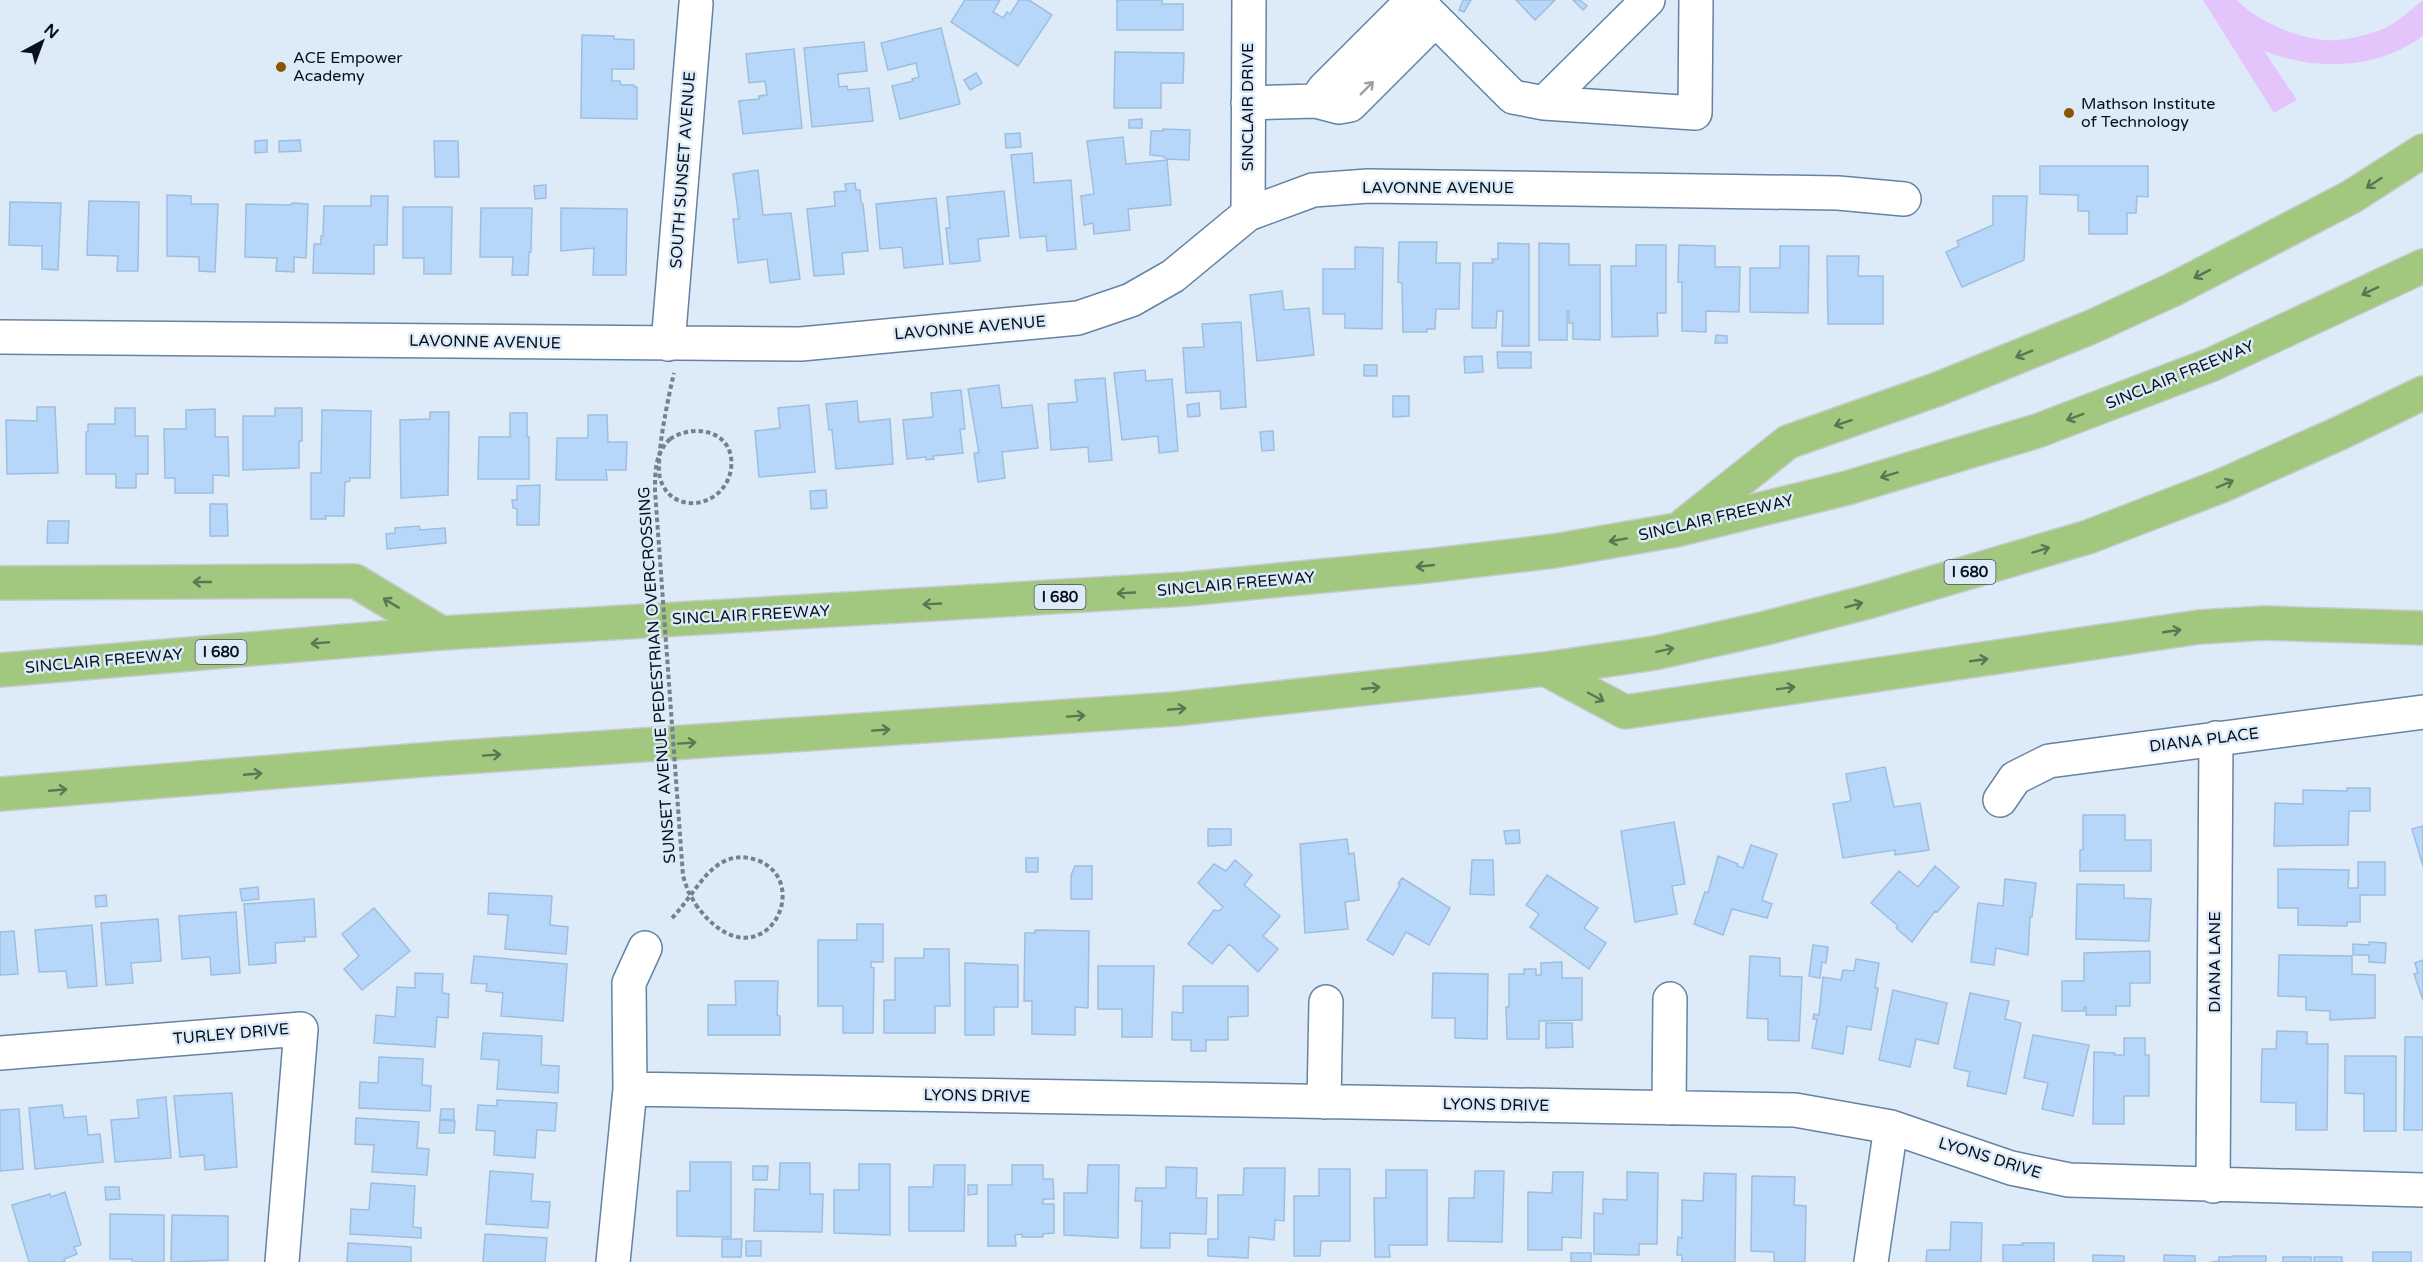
<svg xmlns="http://www.w3.org/2000/svg" width="2423" height="1262" viewBox="0 0 2423 1262" font-family="'Varela Round',sans-serif">
	<style>
		.green { fill: #e3c4fb }
		.building { fill: #b7d7fa; stroke: #9ebee0; stroke-width: 1.5 }
		.lines { fill: none; stroke-linecap: round; stroke-linejoin: round }
		.minor-casing { stroke: #6583a3; stroke-width: 36 }
		.highway-casing { stroke: #c8cbcd; stroke-width: 36 }
		.path { stroke: #75818e; stroke-width: 4; stroke-dasharray: 4.5 3; stroke-linecap: butt }
		.minor { stroke: #fff; stroke-width: 33 }
		.highway { stroke: #a2c77f; stroke-width: 33 }
		.path-bridge { stroke: #75818e; stroke-width: 4; stroke-dasharray: 4.5 3; stroke-linecap: butt }
		.oneway { stroke: #9ba0a5 }
		.oneway2 { stroke: #5c7553 }
		.poi-dot { fill: #895600; stroke: #ddeaf8; stroke-width: 2 }
		.labels { text-anchor: middle; dominant-baseline: central; stroke-width: 5; stroke-linejoin: round; paint-order: stroke }
		.shield { fill: #ddeaf8; stroke: #46525f; stroke-width: 1.5 }
		.shield-label { font-size: 15px; font-weight: bold; fill: #06111d }
		.poi-label { font-size: 16px; fill: #06111d; stroke: #ddeaf8; text-anchor: start }
		.street-label { font-size: 16px; fill: #06111d; stroke: #ddeaf8 }
	</style>
	<rect width="100%" height="100%" fill="#ddeaf8"/>
	<path class="green" d="M2203,0H2237C2256,22 2308,43 2337,40C2350,39 2366,35 2378,31C2395,25 2409,11 2423,0V36C2376,70 2317,71 2264,51L2297,100L2274,113Z"/>
	<path class="building" d="M965,0H1000L993,12L1003,18L1007,12L1010,14L1019,0H1029L1052,15L1018,66L951,22Z
		M1117,0H1162V4H1183V30H1117Z
		M1463,0H1471L1464,12L1459,10Z
		M1516,0H1555L1535,20Z
		M1573,0H1580L1587,6L1583,10Z
		M941,28L960,104L900,119L892,86L913,81L912,79L919,77L916,63L888,70L881,43Z
		M582,35L614,36V39L634,40V69H612V81H620L621,85H634V87H637V119L581,118Z
		M864,42L867,71L838,74L839,87L847,86L848,90L869,88L873,121L812,127L804,48Z
		M794,49L802,128L743,134L739,101L759,99V96L767,95L765,81L749,83L746,54Z
		M1115,52L1184,53L1183,83H1161V108H1114Z
		M976,73L982,83L970,90L964,80Z
		M1142,119V128H1129V120Z
		M1163,129L1190,130L1189,160L1167,159L1162,156L1150,155L1151,131H1163Z
		M1020,133L1021,147L1006,148L1005,134Z
		M1123,137L1126,164L1167,160L1171,205L1128,209L1130,230L1094,234L1093,223L1084,225L1081,196L1094,194L1087,141Z
		M267,140V152L255,153V141Z
		M300,140L301,151L279,152V141Z
		M434,141H458L459,177H435Z
		M1032,153L1034,183L1071,180L1076,249L1047,251L1046,236L1020,238L1011,155Z
		M2040,166H2148V197L2137,196L2136,213H2127V234H2089V211H2078V195L2040,194Z
		M758,170L763,215L791,213L800,279L770,283L767,259L738,263L733,219H739L733,174Z
		M855,183L856,190H860L861,203L863,204L868,251L842,253L844,274L814,276L807,209L835,206L834,192L846,191L845,184Z
		M546,185V198L535,199L534,186Z
		M1004,191L1009,236L978,239L980,261L950,264L946,228H950L947,197Z
		M167,195L191,196V204H218L215,272L199,271V257L167,256Z
		M371,196H388L387,245H374V274L313,273L314,244H321V236H323L324,206H371Z
		M1993,196H2027L2024,260L1962,287L1946,252L1959,246L1957,241L1993,225Z
		M936,198L943,264L904,268L902,247L880,249L876,204Z
		M89,201L139,202L138,271H117L118,256L87,255Z
		M10,202L61,203L58,270L42,269V246L9,245Z
		M292,203L308,204L306,258L294,257V272L276,271L277,258L245,257L246,204L291,205Z
		M403,207H452L451,274H424V258H403Z
		M481,208H532L531,252H529L528,275H512L513,257H480Z
		M561,208L627,209L626,275H593L594,248L561,251Z
		M1399,242H1437L1436,263H1460L1459,309H1436L1435,329H1427V332H1403L1402,283L1398,282Z
		M1498,243L1529,244V346H1502L1503,311H1497L1496,328H1472L1473,263H1493L1492,259H1498Z
		M1539,243L1569,244V265H1600V340L1573,339V323H1569V311H1567V340H1539Z
		M1636,245H1666V313H1657L1658,336L1612,337L1611,266H1636Z
		M1679,245L1715,246V267H1740L1739,312L1706,311V332L1682,331V282H1678Z
		M1780,246H1809L1808,313L1750,312V268H1780Z
		M1355,247L1383,248L1382,329L1345,328V314H1323V269H1355Z
		M1827,256H1859L1858,276H1883V324H1828Z
		M1282,291L1284,310L1309,308L1314,355L1257,361L1250,295Z
		M1241,322L1246,407L1221,409L1220,391L1186,393L1183,348L1204,347L1202,324Z
		M1716,335L1727,336V343H1715Z
		M1497,352H1531V368H1498Z
		M1482,356L1483,372L1465,373L1464,357Z
		M1364,365H1377V376H1364Z
		M1145,370L1146,381L1172,379L1178,451L1159,453L1158,436L1122,440L1114,373Z
		M1105,378L1112,460L1089,462L1088,447L1051,450L1048,404L1077,402L1075,380Z
		M999,385L1002,408L1032,405L1038,448L1002,452L1005,478L978,482L974,453H979L968,389Z
		M961,390L965,429H960L963,453L933,456L934,459L926,460V457L907,459L903,420L933,417L931,393Z
		M1393,396H1409V416L1393,417Z
		M857,401L859,422L890,419L893,464L836,469L832,430H829L826,404Z
		M1199,403L1200,416L1188,417L1187,405Z
		M809,405L815,472L759,477L755,431L780,428L778,408Z
		M37,407H55L58,473L7,474L6,420L37,421Z
		M115,408H135V436H148V474H136V488H116V474H86V432H88V424H115Z
		M275,408H302V441H299V468L243,470V416H275Z
		M215,409V437H228L229,476L213,475V493H175V478H165L164,429H186V410Z
		M322,410L371,411L370,478H350V481L345,482L344,516H325L326,519H311V473H321Z
		M430,412H449L448,495L401,498L400,420L430,419Z
		M510,413H527V436L529,437V479H478L479,437H510Z
		M588,415H607L608,442H627L626,470H606L607,480H556L557,438H588Z
		M1273,431L1274,450L1262,451L1260,432Z
		M540,485L539,525H517V509L513,508L512,500H517V486Z
		M826,490L827,508L811,509L810,491Z
		M210,504H227L228,536H210Z
		M48,521H69L68,543H47Z
		M419,526L420,530L445,528L446,543L387,549L386,534L395,533V528Z
		M1885,767L1894,807L1920,803L1929,850L1895,855V850L1843,858L1833,804L1851,801L1846,774Z
		M2347,788H2370V811H2349L2348,845L2274,846L2275,803L2303,804V790L2347,791Z
		M2083,815H2125V840H2151V871H2080V850H2083Z
		M1674,822L1685,884L1672,886L1677,914L1635,922L1621,831Z
		M2423,826V866L2412,829Z
		M1208,829H1231V845L1208,846Z
		M1519,830L1520,843L1506,844L1504,831Z
		M1347,839L1349,854L1354,853L1359,900L1345,902L1348,929L1305,933L1300,844Z
		M1751,845L1777,854L1762,900L1772,904L1767,918L1732,909L1723,935L1694,924L1705,892L1708,893L1718,856L1738,864L1737,866L1743,868Z
		M1026,858H1038V872H1026Z
		M1235,860L1252,875L1244,885L1280,916L1263,936L1278,949L1258,972L1229,944L1212,964L1188,944L1214,910L1219,911L1223,907L1198,883L1214,864L1226,871Z
		M1472,860H1493L1494,895L1470,894Z
		M2358,862H2385V895H2360V922H2347V926L2298,925V908H2278V869L2349,870L2348,888H2358Z
		M1075,866H1092V899H1071V875Z
		M1935,866L1959,887L1937,912L1935,911L1912,942L1896,928L1898,926L1871,903L1899,871L1918,887Z
		M1547,875L1598,908L1584,928L1606,943L1589,969L1530,927L1539,914L1526,905Z
		M1402,878L1450,908L1429,945L1406,932L1393,955L1367,940L1400,885L1398,884Z
		M2005,879L2036,883L2032,917H2030L2028,955L1996,948L1994,965L1971,962L1978,903L2003,906Z
		M2077,884L2124,885V898L2151,899L2149,941L2076,939Z
		M258,887L259,899L242,901L240,889Z
		M489,893L552,896L550,925L568,927L566,954L505,949L508,915L488,914Z
		M106,895L107,906L96,907L95,896Z
		M314,899L316,937H304L305,941L275,943L276,963L249,965L244,904Z
		M374,908L410,951L362,990L344,969L359,956L342,934Z
		M236,912L240,973L211,975L210,957L182,959L179,916Z
		M158,919L161,961L131,963L133,983L106,985L101,923Z
		M857,924H883V962H871V967L874,968L873,1033H843V1006H818V940H857Z
		M92,925L97,986L68,988L66,971L39,972L35,930Z
		M1035,930L1089,931L1088,1008L1075,1007V1035L1032,1034V1001H1024L1025,933H1035Z
		M14,931L18,974L0,975V932Z
		M2369,942L2386,943L2385,963L2369,962V955H2353V944L2370,945Z
		M1813,945L1828,947L1826,963L1822,962L1820,978L1809,976Z
		M924,949H949L950,1006H935V1033H884V1000H895V958H924Z
		M2150,951V983H2130V1006H2116V1015H2086V1007H2084V1011H2062V981H2084V953Z
		M2279,955L2352,956V974L2375,975V1018L2330,1020V1011L2306,1010V997L2278,996Z
		M474,956L567,964L563,1021L501,1016L503,993L486,991L487,984L471,983Z
		M1750,956L1780,958V976L1802,977L1799,1041L1768,1040V1019L1747,1018Z
		M1856,959L1879,963L1875,988H1878L1871,1030L1847,1026L1843,1054L1812,1048L1817,1019H1813L1814,1014L1819,1015L1823,977L1841,980L1843,970L1854,971Z
		M2423,960V1000L2414,974L2418,973L2415,963Z
		M1562,962V978H1582V1020L1539,1021V1039H1507L1506,1007H1509V974H1524V969H1536V975H1541V963Z
		M965,963L1018,965V1007H994V1035H965Z
		M1098,966H1154L1152,1037H1122V1009H1098Z
		M415,973L443,974L442,993L449,994L448,1018L437,1017L435,1047L374,1043L376,1015L395,1017L397,987L415,988Z
		M1433,973L1488,974L1487,1039L1455,1038V1018H1432Z
		M735,981H778L777,1015L780,1016V1035H708V1005H736Z
		M1183,986H1248V1016L1228,1017V1040H1206V1051H1191V1040H1172V1012L1183,1013Z
		M1893,990L1947,1003L1938,1044L1916,1039L1910,1067L1879,1060Z
		M1970,993L2009,1001L2005,1019L2021,1023L2006,1094L1967,1086L1970,1072L1954,1068Z
		M1546,1023H1572L1573,1047L1546,1048Z
		M2277,1031L2307,1032V1044H2328L2327,1130H2296V1103L2261,1102L2262,1049H2276Z
		M483,1033L542,1036L541,1065L559,1066L558,1093L497,1089L499,1060L481,1059Z
		M2033,1035L2089,1045L2073,1116L2042,1109L2048,1083L2024,1078Z
		M2405,1037H2423V1130H2404Z
		M2124,1038H2145V1055H2149V1096H2124V1124H2093L2094,1052L2115,1053L2114,1055H2124Z
		M2345,1056H2396V1131H2364V1094L2345,1093Z
		M379,1057L423,1059L422,1085L431,1086L430,1111L359,1108L360,1082L378,1083Z
		M232,1093L237,1167L205,1170L204,1155L180,1157L174,1096Z
		M166,1097L171,1158L115,1162L111,1120L139,1118L137,1100Z
		M497,1100L557,1103L555,1131L537,1130L535,1158L494,1155L495,1131L476,1130L478,1105L497,1106Z
		M62,1105L64,1118L86,1116L88,1135L100,1134L103,1162L35,1169L29,1108Z
		M19,1109L23,1169L0,1171V1110Z
		M441,1109H454V1120L440,1119Z
		M356,1118L419,1122L417,1148L429,1149L427,1175L372,1172L374,1145L355,1144Z
		M440,1120L455,1121L454,1133H439Z
		M690,1162H731V1237L677,1236V1191H690Z
		M780,1163H810V1194H823L822,1232L754,1231L755,1189L779,1190Z
		M859,1164H890V1235L834,1233V1190H859Z
		M934,1165H965L964,1231H909V1187H933Z
		M1012,1165H1043V1179H1053L1054,1199H1043V1204H1054V1233L1043,1234V1237H1022V1234L1015,1235L1016,1246H988V1185H1012Z
		M1088,1165H1119L1118,1238L1064,1235V1193H1087Z
		M753,1166H768L767,1180H753Z
		M1166,1167L1197,1168L1196,1198H1207L1206,1234L1170,1233V1248H1141L1142,1201H1135L1136,1188H1166Z
		M1244,1168H1285L1284,1221L1275,1220L1274,1240L1249,1237L1248,1258L1208,1256V1239H1218V1195H1243Z
		M1319,1169H1350V1241H1321L1320,1256H1294V1196H1319Z
		M1386,1170H1427V1245H1389L1390,1257H1375L1374,1198H1386Z
		M490,1171L533,1174L531,1201L550,1202L548,1228L486,1224Z
		M1475,1171H1504L1502,1242L1448,1241L1449,1198H1474Z
		M1553,1172H1583L1581,1238L1562,1237V1250H1528V1192L1552,1193Z
		M1627,1172L1658,1173L1657,1244H1639V1255L1594,1254V1213L1603,1214V1199L1627,1200Z
		M1704,1173L1736,1174L1735,1262H1682V1255H1677L1678,1237L1682,1238V1200L1703,1201Z
		M1752,1176L1795,1177L1794,1205L1806,1206L1805,1262H1774V1252L1751,1251Z
		M371,1183L415,1186L413,1227L421,1228V1238L350,1234L351,1209L369,1210Z
		M968,1185H977V1194L968,1195Z
		M105,1187H119L120,1199L106,1200Z
		M65,1192L81,1245L74,1247L77,1254L64,1259L65,1262H29L12,1205L50,1194L51,1197Z
		M110,1214L164,1215V1262H132V1259H110Z
		M172,1215L228,1216V1260L171,1262Z
		M1951,1222L1982,1223L1981,1262H1926L1927,1250H1950Z
		M485,1234L547,1238L545,1262H483Z
		M722,1239H742L741,1257H722Z
		M746,1241H761V1256H746Z
		M348,1243L411,1247V1262H347Z
		M2022,1243H2054V1262H2003V1245H2023Z
		M2373,1252H2411V1262H2373Z
		M1571,1253H1591V1262H1571Z
		M2093,1255L2124,1256V1262H2093Z
		M2164,1255L2195,1256V1262H2164Z
		M2232,1256H2266V1262H2211L2219,1261V1257H2232Z
		M2283,1257H2311V1262H2283Z
		M2314,1257H2342V1262H2314Z"/>
	<g class="lines">
		<defs>
			<path id="minor" d="M1416,0L1513,97L1544,103L1695,113L1696,0
				M1316,101L1324,89L1413,0
				M1248,103L1316,101L1339,107L1350,105L1435,20
				M1544,103L1648,0
				M1248,214L1249,0
				M0,337L801,344L1078,318L1131,300L1173,276L1248,214L1313,190L1368,186L1838,193L1904,199
				M668,344L696,4
				M2000,800L2015,778L2049,761L2423,712
				M0,1053L301,1029L282,1262
				M630,1089L1795,1110L1891,1127L2011,1168L2069,1180L2423,1190
				M1324,1102L1326,1002
				M1669,1108L1670,999
				M2213,1186L2216,738
				M613,1262L630,1089L629,983L645,948
				M1871,1262L1891,1127"/>
			<path id="highway" d="M1685,524L1788,442L1938,389L2089,328L2172,290L2351,197L2423,151
				M0,583L355,581L441,633
				M1545,669L1625,712L2199,627L2265,623L2423,628
				M0,670L441,633L1186,589L1426,566L1554,551L1676,530L1847,488L2037,431L2213,364L2423,266
				M0,794L434,759L1175,709L1545,669L1655,653L1766,628L1871,601L2088,537L2221,486L2340,433L2423,393"/>
		</defs>
		<use href="#minor" class="minor-casing"/>
		<use href="#highway" class="highway-casing"/>
		<path class="path" d="M670,439C696,422 736,432 731,469C725,508 671,517 660,478C655,459 669,394 674,373
			M672,918C688,902 703,873 721,863C733,856 744,856 757,860C818,883 759,991 696,905"/>
		<use href="#minor" class="minor"/>
		<use href="#highway" class="highway"/>
		<path class="path-bridge" d="M670,439C655,454 655,470 655,491L683,876L688,891L696,905"/>
	</g>
	<defs><path id="oneway-shaft" d="M-6 0H5M1.5-3L5.5 0L1.5 3" fill="none" stroke-width="1.6" stroke-linecap="round" stroke-linejoin="round" transform="scale(1.5)"/></defs>
	<use class="oneway" href="#oneway-shaft" transform="translate(1367 88) rotate(-45)"/>
	<g class="oneway2">
		<use href="#oneway-shaft" transform="translate(2374 183) rotate(147)"/>
		<use href="#oneway-shaft" transform="translate(2202 274) rotate(153)"/>
		<use href="#oneway-shaft" transform="translate(2370 291) rotate(155)"/>
		<use href="#oneway-shaft" transform="translate(2024 354) rotate(158)"/>
		<use href="#oneway-shaft" transform="translate(2075 417) rotate(159)"/>
		<use href="#oneway-shaft" transform="translate(1843 423) rotate(161)"/>
		<use href="#oneway-shaft" transform="translate(1889 475) rotate(163)"/>
		<use href="#oneway-shaft" transform="translate(2225 484) rotate(-23)"/>
		<use href="#oneway-shaft" transform="translate(1618 540) rotate(170)"/>
		<use href="#oneway-shaft" transform="translate(2041 550) rotate(-17)"/>
		<use href="#oneway-shaft" transform="translate(1425 566) rotate(174)"/>
		<use href="#oneway-shaft" transform="translate(202 582) rotate(180)"/>
		<use href="#oneway-shaft" transform="translate(1126 593) rotate(177)"/>
		<use href="#oneway-shaft" transform="translate(391 603) rotate(-149)"/>
		<use href="#oneway-shaft" transform="translate(932 604) rotate(177)"/>
		<use href="#oneway-shaft" transform="translate(1854 605) rotate(-15)"/>
		<use href="#oneway-shaft" transform="translate(2172 631) rotate(-8)"/>
		<use href="#oneway-shaft" transform="translate(320 643) rotate(175)"/>
		<use href="#oneway-shaft" transform="translate(1665 650) rotate(-12)"/>
		<use href="#oneway-shaft" transform="translate(1979 660) rotate(-8)"/>
		<use href="#oneway-shaft" transform="translate(1371 688) rotate(-6)"/>
		<use href="#oneway-shaft" transform="translate(1786 688) rotate(-8)"/>
		<use href="#oneway-shaft" transform="translate(1596 697) rotate(28)"/>
		<use href="#oneway-shaft" transform="translate(1177 709) rotate(-5)"/>
		<use href="#oneway-shaft" transform="translate(1076 716) rotate(-4)"/>
		<use href="#oneway-shaft" transform="translate(881 730) rotate(-4)"/>
		<use href="#oneway-shaft" transform="translate(687 743) rotate(-4)"/>
		<use href="#oneway-shaft" transform="translate(492 755) rotate(-4)"/>
		<use href="#oneway-shaft" transform="translate(253 774) rotate(-5)"/>
		<use href="#oneway-shaft" transform="translate(58 790) rotate(-5)"/>
	</g>
	<g class="poi-dot">
		<circle cx="281" cy="67" r="6"/>
		<circle cx="2069" cy="113" r="6"/>
	</g>
	<g class="labels">
		<g class="shield">
			<rect x="1944.5" y="560" width="51" height="24" rx="4.5"/>
			<rect x="1034.5" y="585" width="51" height="24" rx="4.5"/>
			<rect x="195.5" y="640" width="51" height="24" rx="4.5"/>
		</g>
		<g class="shield-label">
			<text x="1970" y="572">I 680</text>
			<text x="1060" y="597">I 680</text>
			<text x="221" y="652">I 680</text>
		</g>
		<g class="poi-label">
			<text x="293" y="58">ACE Empower<tspan x="293" dy="18">Academy</tspan></text>
			<text x="2081" y="104">Mathson Institute<tspan x="2081" dy="18">of Technology</tspan></text>
		</g>
		<g class="street-label">
			<text transform="translate(1248 107) rotate(-90)">SINCLAIR DRIVE</text>
			<text transform="translate(683 170) rotate(-86)">SOUTH SUNSET AVENUE</text>
			<text x="1438" y="188">LAVONNE AVENUE</text>
			<text transform="translate(970 328) rotate(-5)">LAVONNE AVENUE</text>
			<text transform="translate(485 342) rotate(1)">LAVONNE AVENUE</text>
			<text transform="translate(2180 375) rotate(-22)">SINCLAIR FREEWAY</text>
			<text transform="translate(1716 518) rotate(-13)">SINCLAIR FREEWAY</text>
			<text transform="translate(1236 584) rotate(-5)">SINCLAIR FREEWAY</text>
			<text transform="translate(751 615) rotate(-3)">SINCLAIR FREEWAY</text>
			<text transform="translate(104 661) rotate(-5)">SINCLAIR FREEWAY</text>
			<text transform="translate(657 675) rotate(-94)">SUNSET AVENUE PEDESTRIAN OVERCROSSING</text>
			<text transform="translate(2204 740) rotate(-7)">DIANA PLACE</text>
			<text transform="translate(2215 962) rotate(-90)">DIANA LANE</text>
			<text transform="translate(231 1034) rotate(-5)">TURLEY DRIVE</text>
			<text transform="translate(977 1096) rotate(1)">LYONS DRIVE</text>
			<text transform="translate(1496 1105) rotate(1)">LYONS DRIVE</text>
			<text transform="translate(1990 1158) rotate(17)">LYONS DRIVE</text>
		</g>
	</g>
	<g transform="translate(42 42) rotate(41)" stroke="#ddeaf8" stroke-width="4.5" paint-order="stroke">
	<path d="M0-4.5L10 22L0 15L-10 22Z" fill="#06111d"/>
	<text y="-9" font-size="16" font-weight="bold" text-anchor="middle" fill="#06111d">N</text>
	</g>
</svg>
